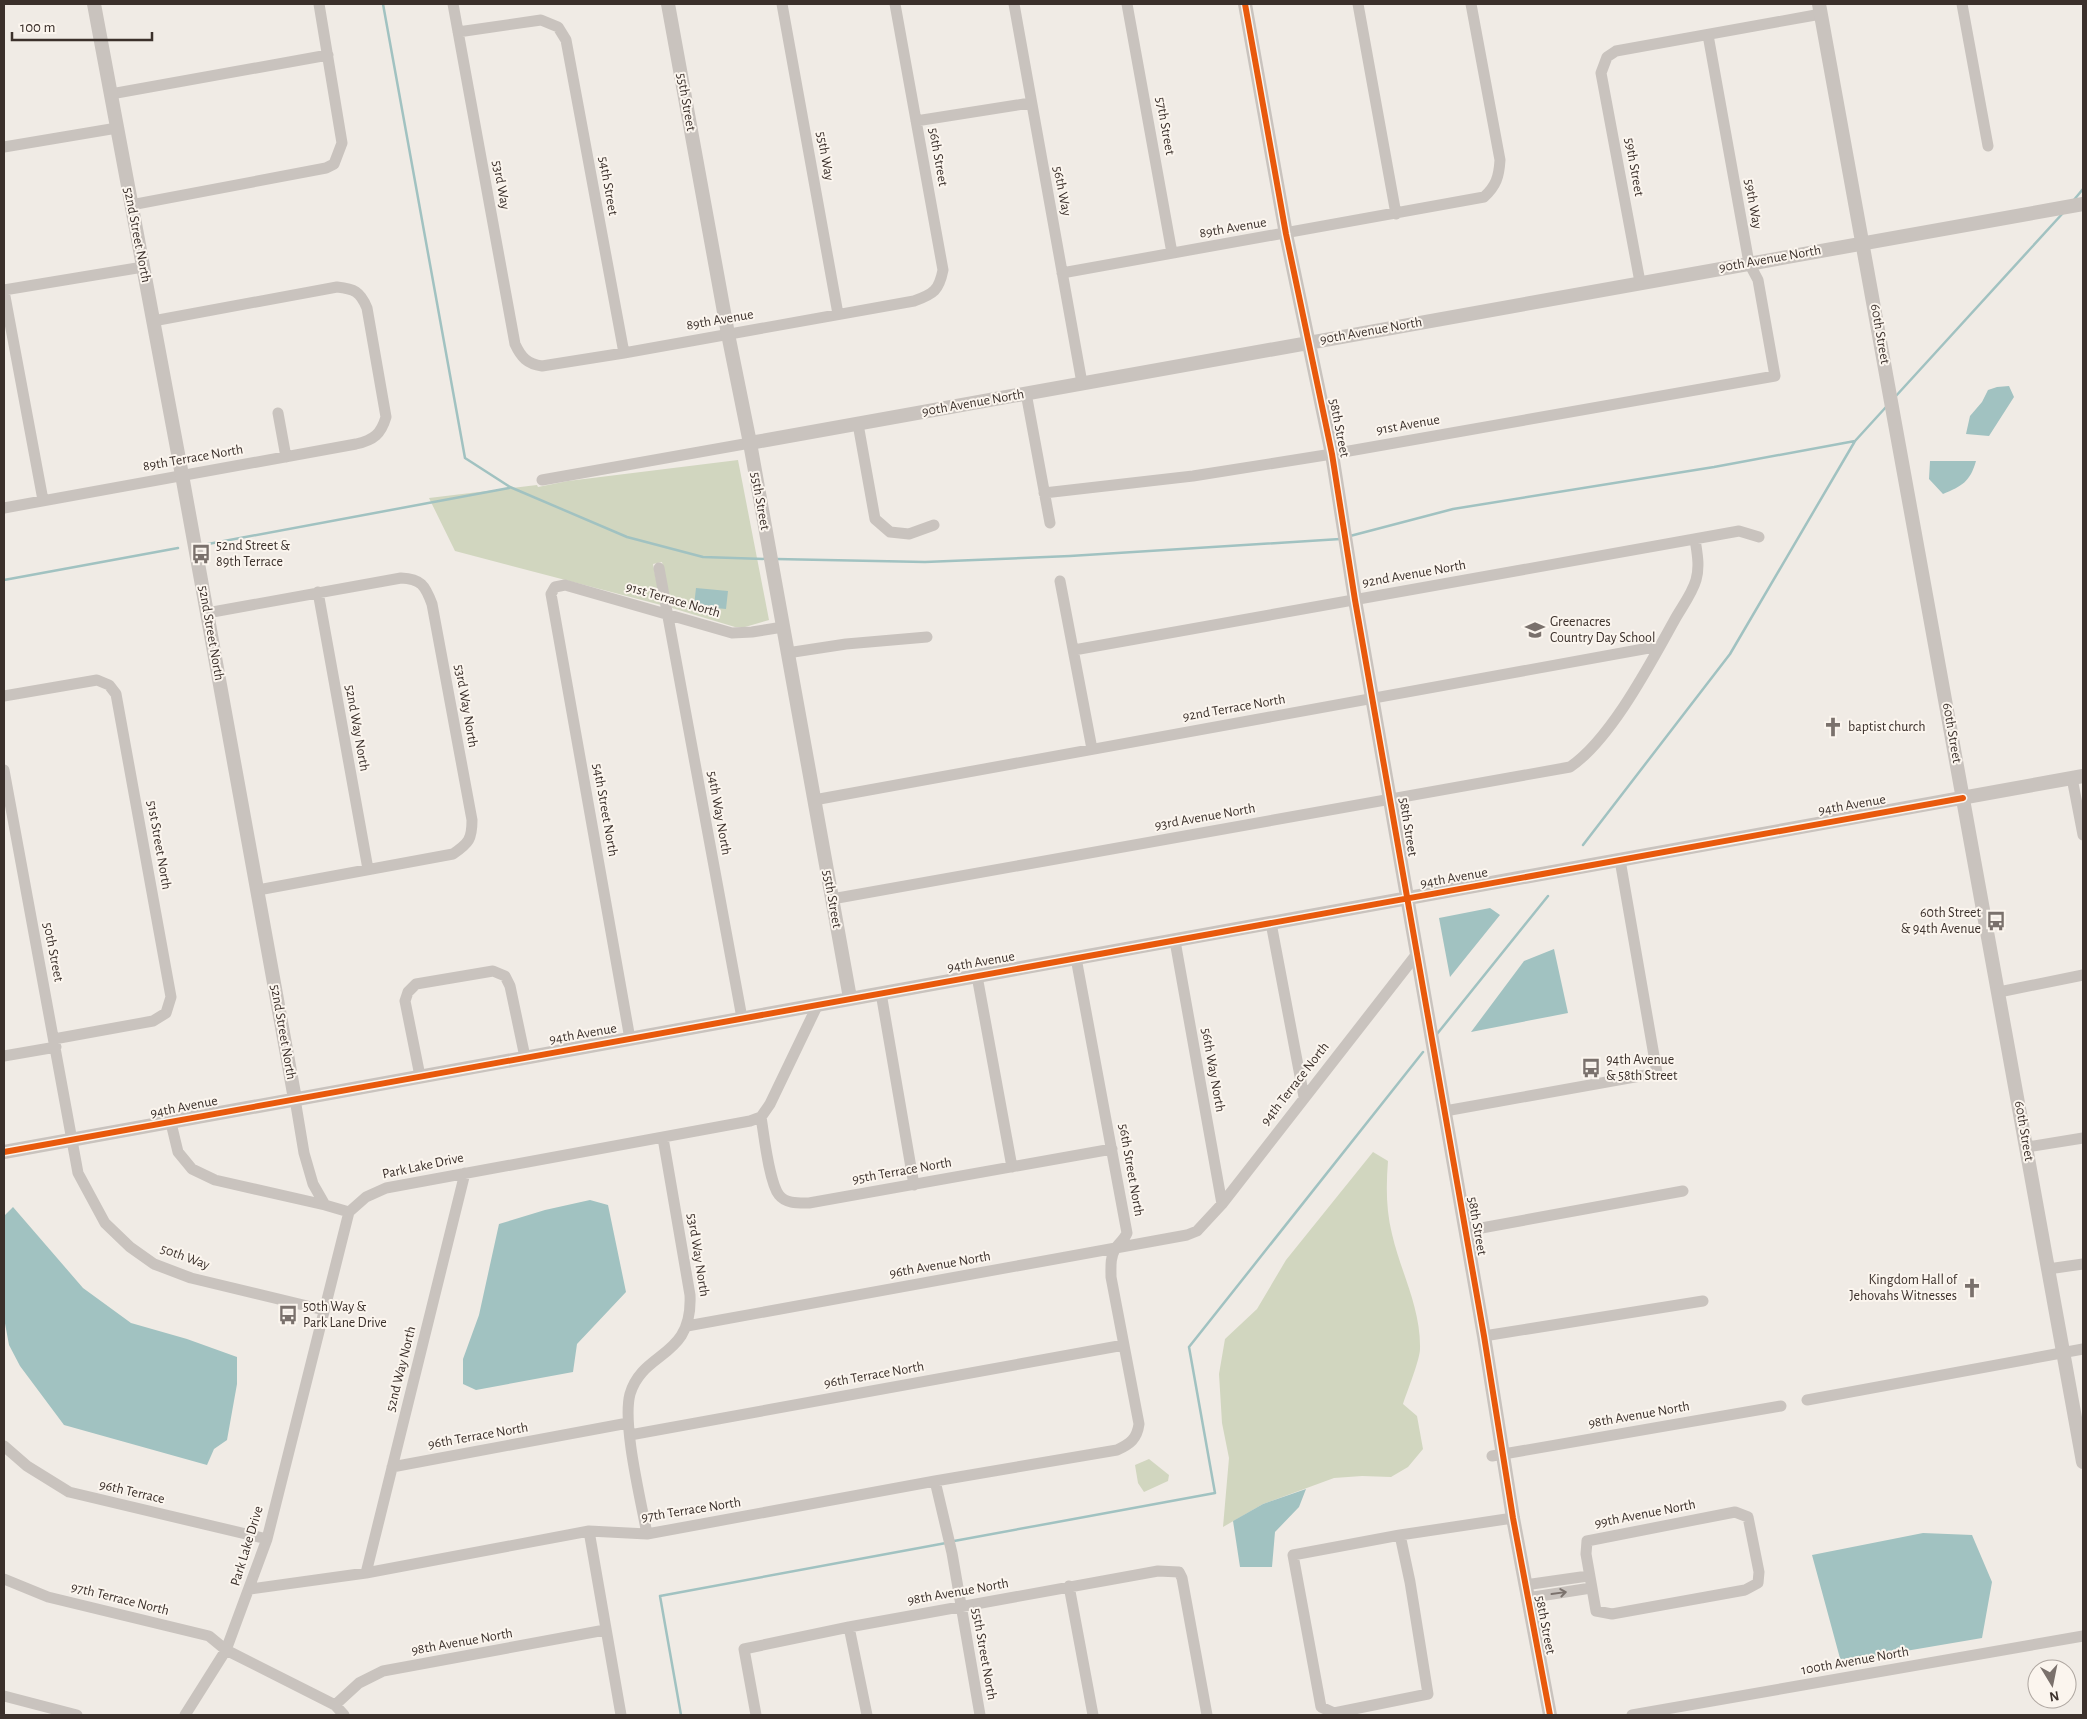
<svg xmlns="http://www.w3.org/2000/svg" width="2087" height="1719" viewBox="0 0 2087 1719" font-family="'Alegreya Sans',sans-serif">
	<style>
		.green { fill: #d1d6bf }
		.water { fill: #a1c2c1 }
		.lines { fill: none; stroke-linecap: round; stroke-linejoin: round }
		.stream { stroke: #a1c2c1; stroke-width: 2.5 }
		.minor { stroke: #c9c3be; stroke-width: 11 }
		.tertiary { stroke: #c9c3be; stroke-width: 14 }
		.cycleway-casing { stroke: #fbf5ee; stroke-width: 9 }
		.cycleway { stroke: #e8590c; stroke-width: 6 }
		.oneway { stroke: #7b726d }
		.labels { text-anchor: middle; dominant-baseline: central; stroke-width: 4; stroke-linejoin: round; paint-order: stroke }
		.street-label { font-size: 14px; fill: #3b302b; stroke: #fbf5ee }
		.poi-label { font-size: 14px; fill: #3b302b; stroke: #fbf5ee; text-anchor: start }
	</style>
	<rect width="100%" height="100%" fill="#f0ebe5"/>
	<path class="green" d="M738,460L769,620L745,627H735L672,608L662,562L653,564L661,605L455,551L429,498L537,485L538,487L568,481Z
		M1373,1152L1388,1161C1386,1186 1386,1210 1392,1234C1401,1273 1421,1308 1420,1349C1420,1359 1407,1392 1403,1404L1417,1416L1423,1449L1408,1467L1391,1477L1362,1476L1334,1478L1263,1504L1223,1527L1229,1458L1222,1423L1219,1374L1225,1339L1257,1309L1286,1260Z
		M1149,1459L1169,1475L1168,1481L1144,1492L1138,1483L1135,1465Z"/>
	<path class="water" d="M2009,386L2014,397L1989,436L1966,434L1970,416L1982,402L1988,390L1997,387Z
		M1930,461H1976C1970,482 1962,486 1943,494L1929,479Z
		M696,588L728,591L726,609L694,606Z
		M1490,908L1500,915L1450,977L1439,918Z
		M1554,949L1568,1013L1471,1032L1524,961Z
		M590,1200L608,1205L626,1292L577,1344L573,1372L476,1390L463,1384V1359L479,1315L499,1224L545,1210Z
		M13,1207L83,1288L131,1323L187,1339L237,1357V1384L227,1440L214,1449L207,1465L64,1425L20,1366L9,1345L4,1318V1216Z
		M1306,1489L1299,1507L1275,1532L1272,1567H1240L1233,1521L1263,1504Z
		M1923,1533L1972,1535L1992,1582L1982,1638L1841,1662L1812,1555Z"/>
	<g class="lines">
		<path class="stream" d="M383,4L465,458L510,487L627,537L703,557L766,559
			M2073,201L2083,189
			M1895,397L2063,213
			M1350,536L1453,509L1714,467L1855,441
			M208,544L509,488
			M776,559L925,562L1070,556L1340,539
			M4,580L178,548
			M1583,845L1730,654L1855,441L1886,407
			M1437,1034L1548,896
			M954,1541L1215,1493L1189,1347L1423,1052
			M681,1715L660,1596L946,1543"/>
		<path class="minor" d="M453,4L515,344C521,357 527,364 542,366L624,353L914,301C934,294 939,290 943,270L895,4
			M782,4L838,314
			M1014,4L1082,383
			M1127,4L1172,253
			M1358,4L1396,214
			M1962,4L1988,146
			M458,32L541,20L558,27L566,40L624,353
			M111,94L328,55
			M916,121L1030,103
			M4,147L117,128
			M131,205L326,168L334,164L342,143L319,4
			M1062,273L1484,197C1496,186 1499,177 1500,160L1471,4
			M1640,282L1601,73L1607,57L1616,51L1821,14
			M4,290L143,267
			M4,291L43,500
			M1026,393L1050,523
			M278,413L286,457
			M858,424L875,519L890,532L909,534L934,525
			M542,480L750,443
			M1044,493L1193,476L1332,454L1775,376L1758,280L1749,263L1708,35
			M4,508L356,444C374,440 381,434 386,417L367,308C360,291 354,289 337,287L153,321
			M659,568L742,1018
			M1060,581L1092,749
			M318,592L368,869
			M207,613L401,578C421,579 425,585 432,604L472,820C472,839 469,843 453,854L258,890
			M1074,650L1739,531L1759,537
			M787,653L846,644L927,637
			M4,696L97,680L109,685L116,694L171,997L166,1013L153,1021L54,1039
			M4,770L78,1173L105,1223L130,1247L154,1264L191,1278L324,1310
			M2072,778L2083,835
			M814,800L1660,646
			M832,899L1570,767C1611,739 1650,664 1674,621C1681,608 1692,594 1696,580C1700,566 1697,553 1695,539
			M1271,923L1304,1097
			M1175,941L1222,1204
			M977,976L1012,1167
			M1999,992L2083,975
			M881,993L914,1185
			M630,1039L551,594L555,587L565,585L732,633L752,632L783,627
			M4,1056L56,1047
			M420,1076L405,1001L408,992L416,984L493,971L505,976L510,986L525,1057
			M295,1099L304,1153L313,1184L325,1205L349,1212
			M1445,1111L1657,1073L1620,860
			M761,1117C764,1135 769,1182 779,1195C786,1204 799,1203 809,1203L1112,1149
			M171,1123L178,1152L192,1169L215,1180L325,1205
			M2027,1147L2083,1138
			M1465,1231L1683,1191
			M2048,1269L2083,1264
			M687,1326L1187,1235L1197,1231L1222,1204L1416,955
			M1484,1336L1703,1301
			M1807,1400L2083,1349
			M630,1435L1124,1345
			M4,1446L27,1466L69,1492L267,1539
			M1492,1456L1781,1406
			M392,1467L628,1423
			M935,1481L952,1553L980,1715
			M1735,1512L1748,1517L1759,1572L1758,1583L1745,1590L1612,1614L1596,1611L1586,1554L1587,1541Z
			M589,1531L621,1715
			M647,1534C641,1501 622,1424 630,1394C643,1350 693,1359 690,1295L663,1138
			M1400,1535L1410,1582L1428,1694L1334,1713L1321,1707L1293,1555L1400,1535L1513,1518
			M366,1573L465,1173
			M4,1579L48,1597L209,1636L226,1650L335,1705L344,1715
			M1525,1585L1588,1576
			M1069,1586L1093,1715
			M250,1589L366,1573L589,1531L647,1534L935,1481L1117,1450C1130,1444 1137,1439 1139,1424L1111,1277C1111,1267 1110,1258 1115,1249C1119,1243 1124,1240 1127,1233L1076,958
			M1527,1598L1591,1588
			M849,1627L867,1715
			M4,1696L77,1715
			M335,1705L359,1683L383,1671L605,1630
			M185,1715L226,1650L267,1539L349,1212L366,1197L386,1188L750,1121L761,1117L770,1104L818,1004
			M756,1715L744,1649L849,1627L1158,1571L1179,1572L1182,1578L1207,1715
			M1632,1715L2083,1636"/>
		<path class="tertiary" d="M94,4L182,475L295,1099
			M668,4L728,334L750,443L850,998
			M1245,4L1286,234L1332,454L1355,600L1484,1336L1513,1518L1550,1715
			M1819,4L2083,1462
			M750,443L2083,204
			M4,1152L2083,776"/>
		<defs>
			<path id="cycleway" d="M1245,4L1286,234L1332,454L1355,600L1484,1336L1513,1518L1550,1715
				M4,1152L1963,798"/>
		</defs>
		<use href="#cycleway" class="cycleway-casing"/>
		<use href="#cycleway" class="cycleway"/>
	</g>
	<defs><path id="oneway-shaft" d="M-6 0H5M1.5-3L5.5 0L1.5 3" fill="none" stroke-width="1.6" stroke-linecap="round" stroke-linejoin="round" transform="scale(1.25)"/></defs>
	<use class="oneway" href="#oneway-shaft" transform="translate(1559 1593) rotate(-8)"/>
	<defs>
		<symbol id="bus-bare" viewBox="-9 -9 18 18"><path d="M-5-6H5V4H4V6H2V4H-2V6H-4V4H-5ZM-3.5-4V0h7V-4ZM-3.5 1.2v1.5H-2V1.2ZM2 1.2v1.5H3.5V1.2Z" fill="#7a716c" stroke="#fbf5ee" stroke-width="2.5" paint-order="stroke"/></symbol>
		<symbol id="school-bare" viewBox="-9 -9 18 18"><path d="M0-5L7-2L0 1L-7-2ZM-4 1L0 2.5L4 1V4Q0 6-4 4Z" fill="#7a716c" stroke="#fbf5ee" stroke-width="2.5" paint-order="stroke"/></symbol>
		<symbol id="church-bare" viewBox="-9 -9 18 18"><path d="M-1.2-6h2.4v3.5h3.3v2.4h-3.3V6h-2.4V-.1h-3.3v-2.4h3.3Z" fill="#7a716c" stroke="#fbf5ee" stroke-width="2.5" paint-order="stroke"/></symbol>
	</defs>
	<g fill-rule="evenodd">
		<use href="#bus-bare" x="187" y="540" width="28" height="28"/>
		<use href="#school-bare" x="1521" y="616" width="28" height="28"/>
		<use href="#church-bare" x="1819" y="713" width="28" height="28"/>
		<use href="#bus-bare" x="1982" y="907" width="28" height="28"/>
		<use href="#bus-bare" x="1577" y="1054" width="28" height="28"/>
		<use href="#church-bare" x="1958" y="1274" width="28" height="28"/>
		<use href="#bus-bare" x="274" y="1301" width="28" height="28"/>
	</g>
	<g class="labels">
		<g class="street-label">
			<text transform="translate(686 102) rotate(80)">55th Street</text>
			<text transform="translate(1165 126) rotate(80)">57th Street</text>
			<text transform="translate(825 156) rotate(80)">55th Way</text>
			<text transform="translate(938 157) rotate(80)">56th Street</text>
			<text transform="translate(1634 167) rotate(80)">59th Street</text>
			<text transform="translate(501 185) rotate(80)">53rd Way</text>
			<text transform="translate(608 186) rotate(80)">54th Street</text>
			<text transform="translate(1062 191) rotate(79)">56th Way</text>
			<text transform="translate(1753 204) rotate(80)">59th Way</text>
			<text transform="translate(1233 228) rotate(-10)">89th Avenue</text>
			<text transform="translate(137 235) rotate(79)">52nd Street North</text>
			<text transform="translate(1770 259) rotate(-10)">90th Avenue North</text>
			<text transform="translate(720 320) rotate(-10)">89th Avenue</text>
			<text transform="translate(1371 331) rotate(-10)">90th Avenue North</text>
			<text transform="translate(1880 334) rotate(80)">60th Street</text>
			<text transform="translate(973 403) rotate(-10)">90th Avenue North</text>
			<text transform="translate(1408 425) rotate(-10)">91st Avenue</text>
			<text transform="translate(1339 428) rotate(79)">58th Street</text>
			<text transform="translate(193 458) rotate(-10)">89th Terrace North</text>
			<text transform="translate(760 501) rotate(80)">55th Street</text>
			<text transform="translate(1414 574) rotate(-10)">92nd Avenue North</text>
			<text transform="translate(673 600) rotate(16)">91st Terrace North</text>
			<text transform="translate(211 633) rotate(80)">52nd Street North</text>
			<text transform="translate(466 706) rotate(80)">53rd Way North</text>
			<text transform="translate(1234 708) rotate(-10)">92nd Terrace North</text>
			<text transform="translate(357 728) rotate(80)">52nd Way North</text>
			<text transform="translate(1952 733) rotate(80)">60th Street</text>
			<text transform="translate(1852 805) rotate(-10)">94th Avenue</text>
			<text transform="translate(605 810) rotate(80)">54th Street North</text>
			<text transform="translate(719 813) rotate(80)">54th Way North</text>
			<text transform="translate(1205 817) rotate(-10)">93rd Avenue North</text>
			<text transform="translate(1408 827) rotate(81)">58th Street</text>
			<text transform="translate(159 845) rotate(80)">51st Street North</text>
			<text transform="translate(1454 878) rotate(-10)">94th Avenue</text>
			<text transform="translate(832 899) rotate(80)">55th Street</text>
			<text transform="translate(53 952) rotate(79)">50th Street</text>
			<text transform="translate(981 962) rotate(-10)">94th Avenue</text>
			<text transform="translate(283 1032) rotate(80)">52nd Street North</text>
			<text transform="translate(583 1034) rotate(-10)">94th Avenue</text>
			<text transform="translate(1213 1070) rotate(80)">56th Way North</text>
			<text transform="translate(1295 1084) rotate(-52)">94th Terrace North</text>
			<text transform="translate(184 1107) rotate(-11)">94th Avenue</text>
			<text transform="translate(2024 1131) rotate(80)">60th Street</text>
			<text transform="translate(423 1166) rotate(-12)">Park Lake Drive</text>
			<text transform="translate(1131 1170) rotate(80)">56th Street North</text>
			<text transform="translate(902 1171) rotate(-10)">95th Terrace North</text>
			<text transform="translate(1477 1226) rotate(80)">58th Street</text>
			<text transform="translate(698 1255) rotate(81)">53rd Way North</text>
			<text transform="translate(185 1257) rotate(20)">50th Way</text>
			<text transform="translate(940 1265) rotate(-10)">96th Avenue North</text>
			<text transform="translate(401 1369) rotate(-76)">52nd Way North</text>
			<text transform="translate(874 1375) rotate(-10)">96th Terrace North</text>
			<text transform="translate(1639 1415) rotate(-10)">98th Avenue North</text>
			<text transform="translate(478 1436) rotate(-10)">96th Terrace North</text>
			<text transform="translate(132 1492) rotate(13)">96th Terrace</text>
			<text transform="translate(691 1510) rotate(-9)">97th Terrace North</text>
			<text transform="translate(1645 1514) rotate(-11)">99th Avenue North</text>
			<text transform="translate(247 1546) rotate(-73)">Park Lake Drive</text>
			<text transform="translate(958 1592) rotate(-10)">98th Avenue North</text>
			<text transform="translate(120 1599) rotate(14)">97th Terrace North</text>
			<text transform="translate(1545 1625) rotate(79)">58th Street</text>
			<text transform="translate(462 1642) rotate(-10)">98th Avenue North</text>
			<text transform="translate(984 1654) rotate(80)">55th Street North</text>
			<text transform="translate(1855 1661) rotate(-10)">100th Avenue North</text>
		</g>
		<g class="poi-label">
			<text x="216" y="546">52nd Street &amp;<tspan x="216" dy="16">89th Terrace</tspan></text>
			<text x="1550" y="622">Greenacres<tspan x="1550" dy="16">Country Day School</tspan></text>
			<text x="1848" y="727">baptist church</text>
			<text x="1981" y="913" text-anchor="end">60th Street<tspan x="1981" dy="16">&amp; 94th Avenue</tspan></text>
			<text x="1606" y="1060">94th Avenue<tspan x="1606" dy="16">&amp; 58th Street</tspan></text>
			<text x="1957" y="1280" text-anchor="end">Kingdom Hall of<tspan x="1957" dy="16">Jehovahs Witnesses</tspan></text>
			<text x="303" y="1307">50th Way &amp;<tspan x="303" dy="16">Park Lane Drive</tspan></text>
		</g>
	</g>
	<rect width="2087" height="1719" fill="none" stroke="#3b302b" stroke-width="10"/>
	<g transform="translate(2052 1684) rotate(170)"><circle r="24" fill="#fbf5ee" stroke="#aea6a0"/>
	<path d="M0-4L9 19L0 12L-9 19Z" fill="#7a716c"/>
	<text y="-8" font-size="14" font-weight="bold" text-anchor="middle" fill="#3b302b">N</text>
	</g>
	<path d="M12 32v8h140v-8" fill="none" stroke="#3b302b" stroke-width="2.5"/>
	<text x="20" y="32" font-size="15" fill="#3b302b" stroke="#fbf5ee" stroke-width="4" paint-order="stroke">100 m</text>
</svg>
